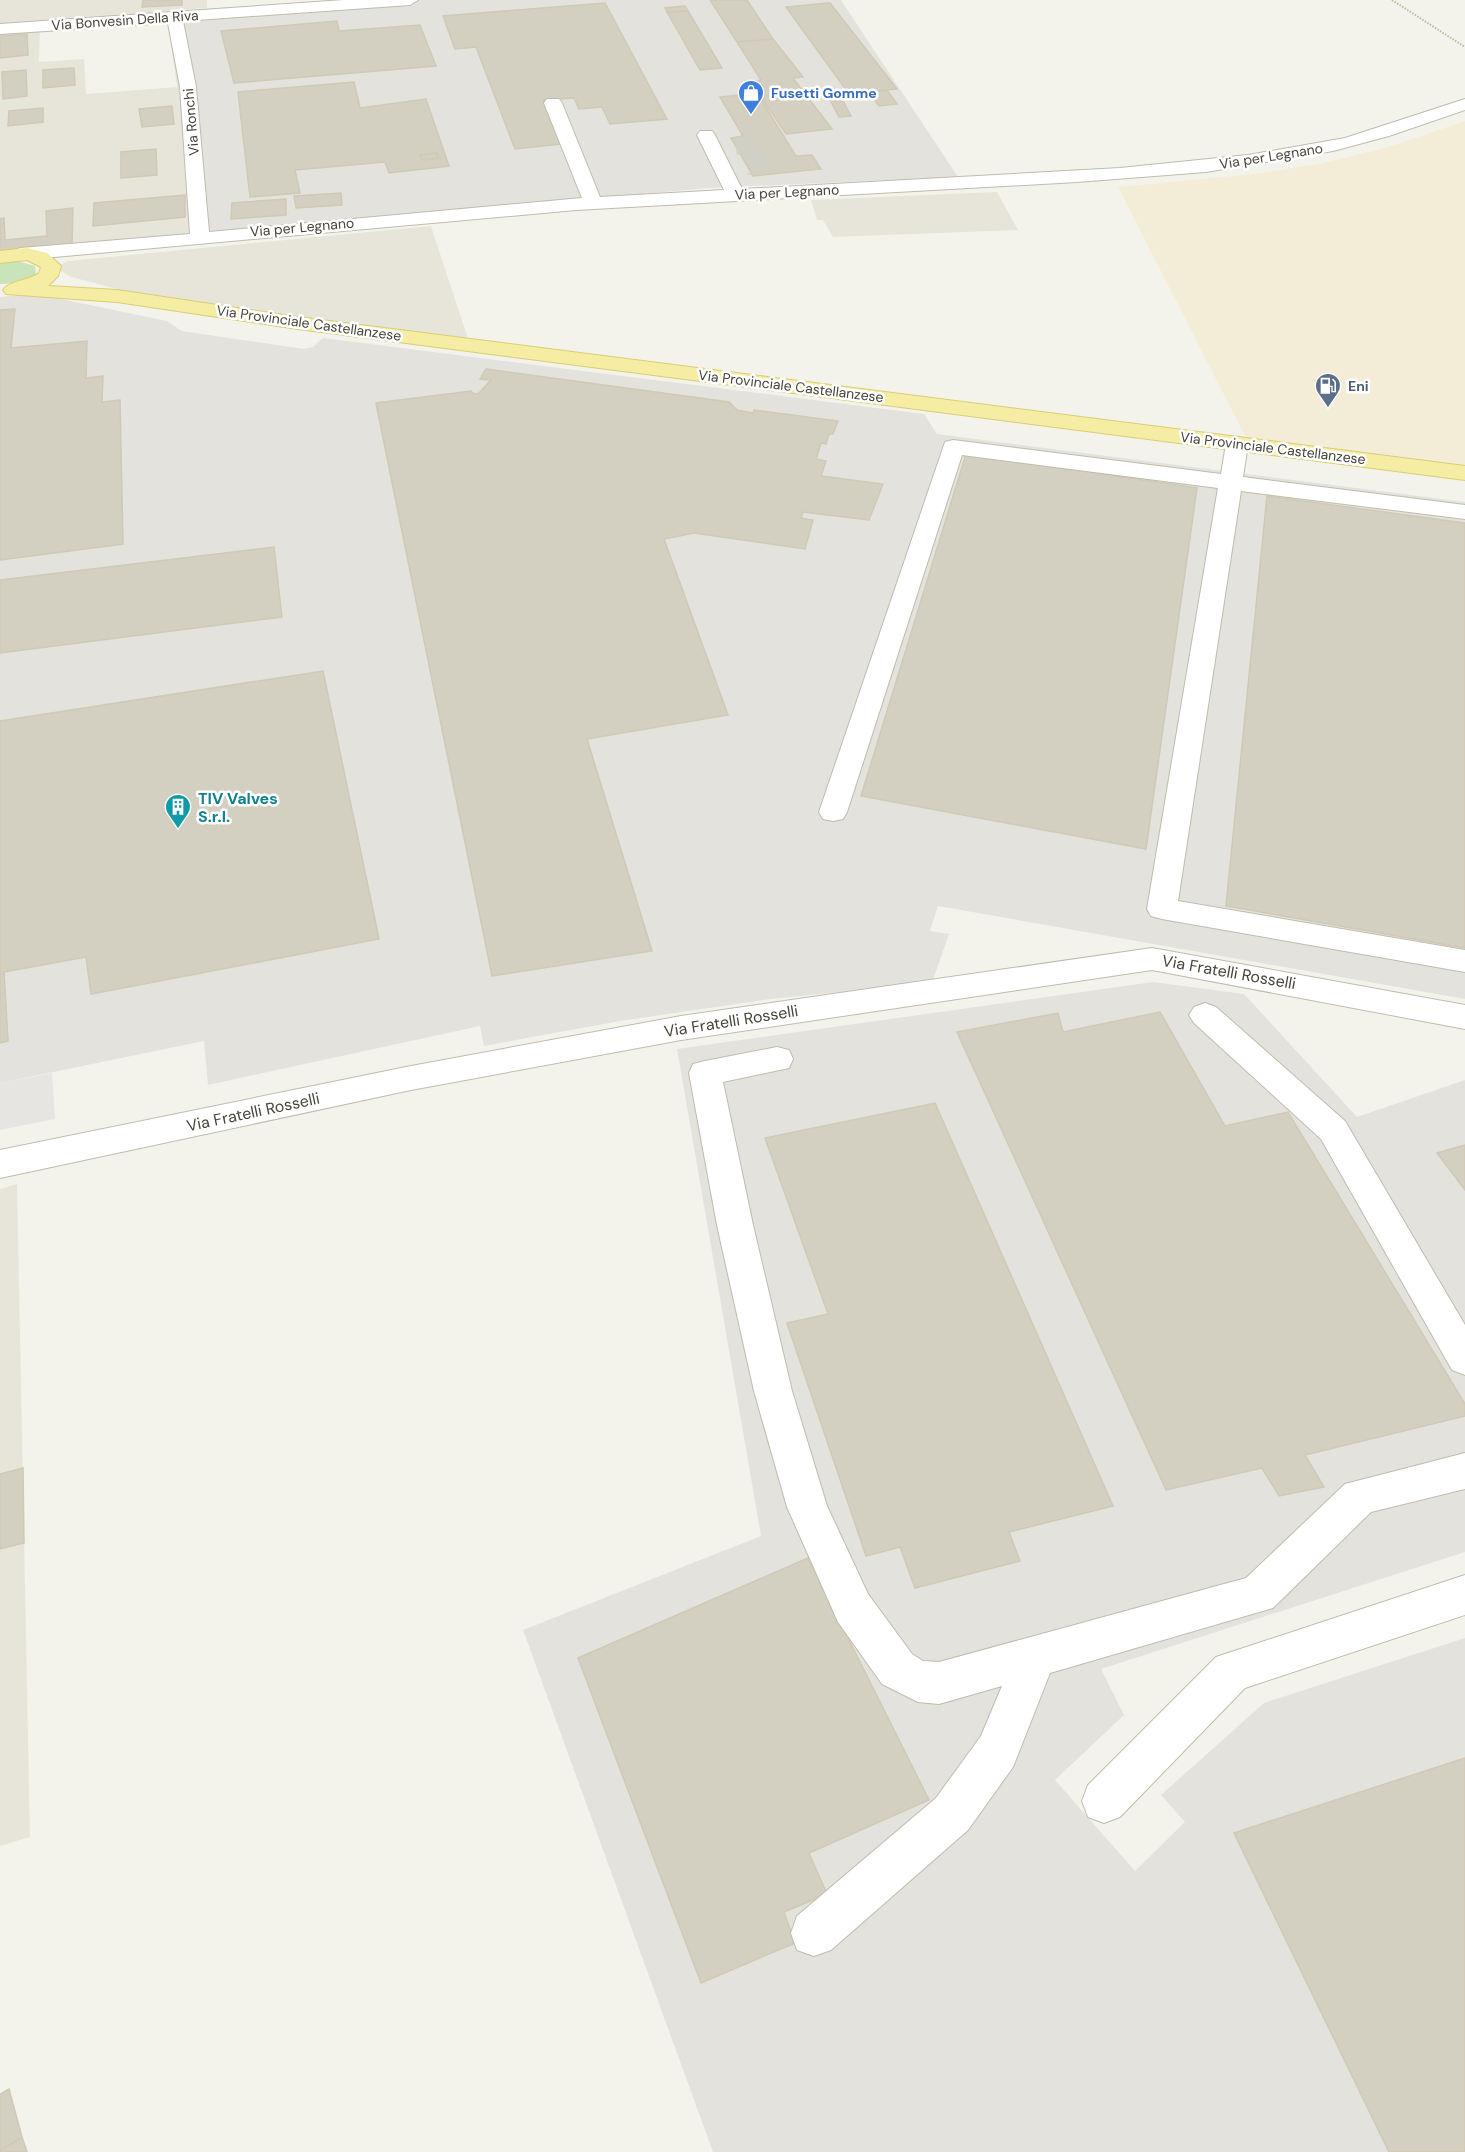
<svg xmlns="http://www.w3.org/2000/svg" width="1465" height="2152" viewBox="0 0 1465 2152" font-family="'DM Sans',sans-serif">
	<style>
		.residential { fill: #e7e5d9 }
		.commercial { fill: #f3edd8 }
		.industrial { fill: #e4e2dc }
		.green { fill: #c8e4b8 }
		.parking { fill: #e6e5e2 }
		.building { fill: #d4d0c1; stroke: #cfc9b5; stroke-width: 1.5 }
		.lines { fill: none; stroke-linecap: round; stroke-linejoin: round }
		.minor-tunnel { stroke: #d1d0c7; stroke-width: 17; stroke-dasharray: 17 9; stroke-linecap: butt }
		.minor-casing { stroke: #bfbcae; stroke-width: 2 }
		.major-casing { stroke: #d9cd74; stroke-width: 2 }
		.path { stroke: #bfbaa1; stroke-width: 2; stroke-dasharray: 1.5 1.5; stroke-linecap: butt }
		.minor { fill: #fff; fill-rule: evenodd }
		.major { fill: #f5eda3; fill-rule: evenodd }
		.labels { text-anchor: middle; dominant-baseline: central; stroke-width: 5; stroke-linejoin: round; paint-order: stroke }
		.far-street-label { font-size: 14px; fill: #474439; stroke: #fff }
		.far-shop-label { font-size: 14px; font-weight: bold; fill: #366cbe; stroke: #fff; text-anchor: start }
		.far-service-label { font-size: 14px; font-weight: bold; fill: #4e5e75; stroke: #fff; text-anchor: start }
		.culture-label { font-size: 16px; font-weight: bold; fill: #0d838f; stroke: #fff; text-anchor: start }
		.street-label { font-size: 16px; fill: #474439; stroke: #fff }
	</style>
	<rect width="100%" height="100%" fill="#f4f3eb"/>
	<path class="residential" d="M0,0H207V8L167,11L168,21L40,29L39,62L84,59L86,94L178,87L199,233L0,251Z
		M997,192L1018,230L833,237L823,220H817L811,200Z
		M431,226L468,339L296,318L121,290L71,277L59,270L60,265L68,261Z
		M17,1184L30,1837L0,1846V1189Z"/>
	<path class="commercial" d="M1465,121V466L1246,438L1118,187L1253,174L1319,164L1385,148Z"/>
	<path class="industrial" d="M356,0H841L958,177L709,188L199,233L166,11Z
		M37,294L167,321L182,331L304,349L313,347L323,338L924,414L937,434L1465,502V999L938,906L930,931L949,934L932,983L771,999L620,1021L484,1046L480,1026L208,1085L204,1041L0,1083V297Z
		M1153,982L1244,994L1357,1117L1465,1080V1552L1101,1669L1124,1715L1055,1780L1135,1871L1185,1822L1161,1795L1264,1703L1465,1638V2152H713L523,1630L761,1536L677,1049Z"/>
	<path class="green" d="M17,261L35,266L36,275L22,283L0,284V263Z"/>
	<path class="parking" d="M52,1073L55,1119L0,1130V1083Z"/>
	<path class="building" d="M143,0H182V5L142,7Z
		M710,0H747L773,39L737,42Z
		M605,3L667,119L610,124L602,107L579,109L574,98L543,100L561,144L515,149L476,47L455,49L443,16Z
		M828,3H830L897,89L849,94L786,7Z
		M685,6L688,11L667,12L665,8Z
		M688,11L722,68L700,70L667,12Z
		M337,21L339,31L420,25L436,66L234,83L221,31Z
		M27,34L28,55L0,58V36Z
		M773,39L803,77L793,78L832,129L786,134L751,82L761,80L737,42Z
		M74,68L75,85L43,88V70Z
		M26,70L27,96L3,99L2,72Z
		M354,82L360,108L426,99L449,166L389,173L385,162L295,170L300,193L250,197L238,92Z
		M887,90L897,104L879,106L869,92Z
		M757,93L796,156L812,155L821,169L753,176L731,138L743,136L720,97Z
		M842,99L851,116L839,117L830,100Z
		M172,106L174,124L142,127L139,109Z
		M43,108V122L8,126L9,111Z
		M156,149L157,175L121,178V152Z
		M437,153L439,158L422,160L420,155Z
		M341,193L342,205L296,208L294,196Z
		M185,195V217L93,226L94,203Z
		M286,199V215L231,219L232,203Z
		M73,208L72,244L0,251V219L4,218L5,240L47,236L46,211Z
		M15,309L11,348L87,341L86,378L103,376L102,402L120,400L123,544L0,560V310Z
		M486,369L729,402L737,410L753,413L754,410L838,421L833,434H829L826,444L821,443L816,459L826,461L821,476L883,484L869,520L803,512L801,518L813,520L805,549L694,533L664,539L728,715L587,739L652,951L492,976L376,403L471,391L472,393L478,394L491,380L480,379Z
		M966,454L1197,488L1146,849L861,796Z
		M1267,496L1465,523V948L1226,906Z
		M274,547L282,617L0,653V580Z
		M323,671L379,939L91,994L86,957L4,972L8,1041L0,1043V721Z
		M1160,1012L1225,1126L1288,1112L1465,1404V1416L1305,1455L1324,1487L1279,1496L1262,1468L1166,1490L957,1032L1058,1013L1063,1032Z
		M935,1103L1113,1506L1009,1532L1020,1561L915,1588L900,1547L866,1556L787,1323L828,1314L765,1138Z
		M1465,1145V1190L1437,1153Z
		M23,1468L24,1543L0,1549V1474Z
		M808,1558L929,1800L809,1853L827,1894L784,1912L795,1943L701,1983L578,1658Z
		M1465,1758V2152H1389L1234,1833Z
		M9,2089L22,2137L0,2151V2094Z
		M22,2137L27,2152H0V2151Z"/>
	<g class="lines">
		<path class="minor-tunnel" d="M736,146L758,144L756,175"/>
		<defs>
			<path id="minor" d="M344,0H418L410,5L183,21L196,87L209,232L582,198L544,103L547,99H559L562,103L600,197L724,190L697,135L700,131H712L715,135L742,189L1120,168L1248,155L1345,138L1465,99V110L1389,136L1333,151L1206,172L1077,182L576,210L21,260L14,258L11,254L14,250L21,248L190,234L180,87L168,23L0,34V24Z
				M1237,437L1245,439L1248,444L1243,477L1465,505V519L1241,491L1178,901L1465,950V972L1162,919L1151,916L1147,909L1218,488L962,455L847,812L843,819L833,821L823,819L819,812L945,442L953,440L1221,474L1226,444L1229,439Z
				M1152,948L1465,1005V1029L1152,970L681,1040L411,1090L0,1178V1150L411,1066L681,1016Z
				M1205,1003L1216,1007L1345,1121L1465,1325V1375L1452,1370L1321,1139L1194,1023L1189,1015L1194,1007Z
				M777,1047L789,1050L793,1059L789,1068L723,1082L753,1225L792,1391L827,1506L868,1594L912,1654L923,1661L939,1662L1246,1578L1345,1484L1465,1453V1489L1371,1512L1273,1608L1050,1673L1013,1767L968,1830L831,1950L814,1956L797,1950L791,1933L797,1916L936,1798L981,1736L1002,1686L939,1704L918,1702L882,1684L838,1622L787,1507L754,1391L717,1225L689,1073L693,1064L705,1061Z
				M1465,1575V1615L1245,1688L1120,1817L1104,1823L1088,1817L1082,1801L1088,1785L1216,1657Z"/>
			<path id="major" d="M27,248L47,253L61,266L58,276L48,286L117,290L298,317L1465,466V480L298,329L117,302L6,294L3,290C10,280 29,281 39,273L41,267L27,260L0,263V251Z"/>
		</defs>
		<use href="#minor" class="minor-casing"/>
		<use href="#major" class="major-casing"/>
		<path class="path" d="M1392,0L1465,47"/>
		<use href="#minor" class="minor"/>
		<use href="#major" class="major"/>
	</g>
	<defs>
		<symbol id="shop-pin" viewBox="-11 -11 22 30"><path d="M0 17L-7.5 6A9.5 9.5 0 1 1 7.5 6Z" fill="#3f7fe0" stroke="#fff"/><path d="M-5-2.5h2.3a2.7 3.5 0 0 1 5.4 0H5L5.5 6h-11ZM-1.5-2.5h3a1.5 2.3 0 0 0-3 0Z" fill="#fff"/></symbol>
		<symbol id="fuel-pin" viewBox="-11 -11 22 30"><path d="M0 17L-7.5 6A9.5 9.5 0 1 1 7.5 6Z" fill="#5c6f8a" stroke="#fff"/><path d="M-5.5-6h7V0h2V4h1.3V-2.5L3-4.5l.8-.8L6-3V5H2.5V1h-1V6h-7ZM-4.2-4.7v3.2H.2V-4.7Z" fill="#fff"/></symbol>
		<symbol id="building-pin" viewBox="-11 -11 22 30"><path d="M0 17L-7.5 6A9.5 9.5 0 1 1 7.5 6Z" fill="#0f9aa8" stroke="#fff"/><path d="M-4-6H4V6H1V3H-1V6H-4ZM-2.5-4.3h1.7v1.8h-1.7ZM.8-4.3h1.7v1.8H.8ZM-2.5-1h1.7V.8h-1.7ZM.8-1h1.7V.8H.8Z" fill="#fff"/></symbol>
	</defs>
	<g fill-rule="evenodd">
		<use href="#shop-pin" x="736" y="78" width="30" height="40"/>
		<use href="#fuel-pin" x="1313" y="371" width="30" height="40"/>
		<use href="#building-pin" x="163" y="792" width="30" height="40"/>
	</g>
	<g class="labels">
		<g class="far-street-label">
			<text transform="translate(125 20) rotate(-4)">Via Bonvesin Della Riva</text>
			<text transform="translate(191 122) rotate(-95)">Via Ronchi</text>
			<text transform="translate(1271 156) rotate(-9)">Via per Legnano</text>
			<text transform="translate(787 192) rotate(-3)">Via per Legnano</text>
			<text transform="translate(302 227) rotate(-5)">Via per Legnano</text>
			<text transform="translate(309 323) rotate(8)">Via Provinciale Castellanzese</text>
			<text transform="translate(791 386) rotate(7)">Via Provinciale Castellanzese</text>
			<text transform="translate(1273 448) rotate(7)">Via Provinciale Castellanzese</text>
		</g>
		<g class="far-shop-label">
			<text x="771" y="93">Fusetti Gomme</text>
		</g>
		<g class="far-service-label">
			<text x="1348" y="386">Eni</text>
		</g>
		<g class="culture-label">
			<text x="198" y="798">TIV Valves<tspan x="198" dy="18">S.r.l.</tspan></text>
		</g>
		<g class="street-label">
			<text transform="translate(1229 972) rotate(10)">Via Fratelli Rosselli</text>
			<text transform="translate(731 1021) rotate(-9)">Via Fratelli Rosselli</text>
			<text transform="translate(253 1112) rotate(-12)">Via Fratelli Rosselli</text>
		</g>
	</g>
</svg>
